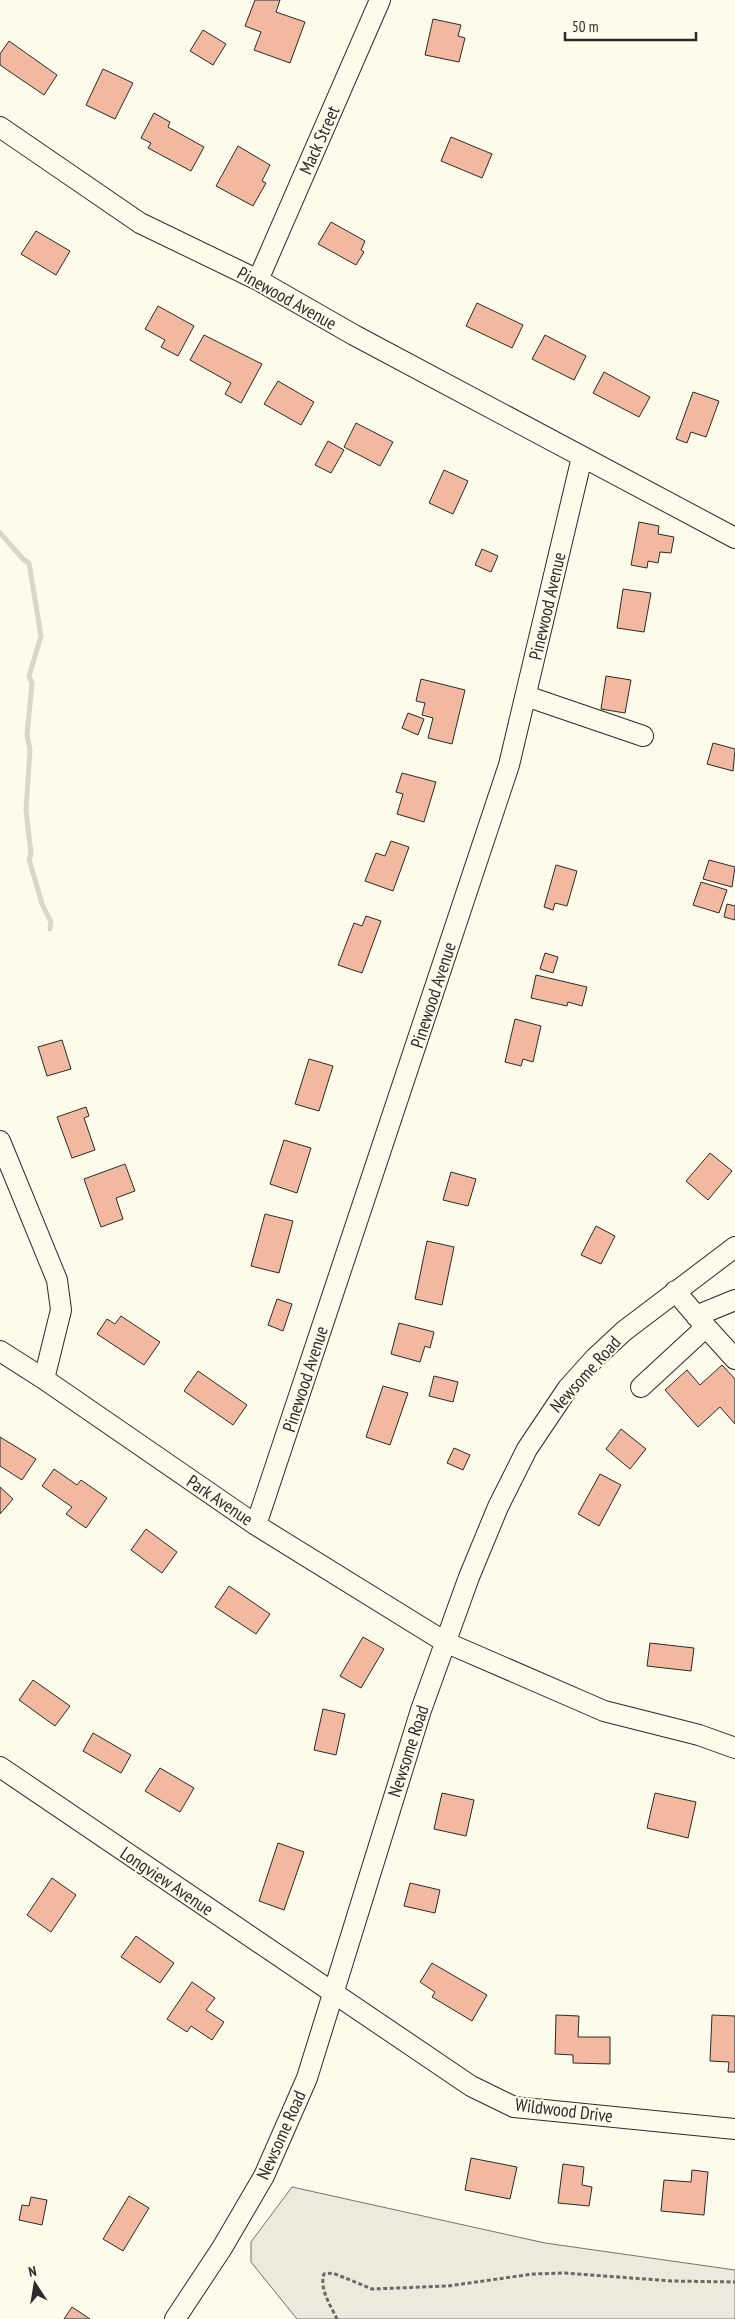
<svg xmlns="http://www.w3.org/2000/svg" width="735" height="2319" viewBox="0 0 735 2319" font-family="'PT Sans Narrow',sans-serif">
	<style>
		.green { fill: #ecebdb; stroke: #74746e }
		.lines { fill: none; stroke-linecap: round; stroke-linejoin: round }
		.stream { stroke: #d8d7c9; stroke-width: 5 }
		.building { fill: #f2b8a0; stroke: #2b2b2b }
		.minor-casing { stroke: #2b2b2b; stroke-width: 22 }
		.path { stroke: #6a6964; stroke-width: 3; stroke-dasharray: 4 2.5; stroke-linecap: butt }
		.minor { stroke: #fdfbea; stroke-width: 20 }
		.labels { text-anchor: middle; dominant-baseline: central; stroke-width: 4; stroke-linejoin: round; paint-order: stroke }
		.street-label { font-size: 18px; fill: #2b2b2b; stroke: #fdfbea }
	</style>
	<rect width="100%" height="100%" fill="#fdfbea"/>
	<path class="green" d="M292,2187L545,2243L735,2270V2319H297L251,2262V2242Z"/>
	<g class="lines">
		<path class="stream" d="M0,533L24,560L29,563L41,636L29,676L32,683L27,735L30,750L26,810L31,854L29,859L42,904L51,922L50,929"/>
	</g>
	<path class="building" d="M255,0H280L276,12L305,22L290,63L254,50L261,32L245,26Z
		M433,19L461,25L458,36L465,38L459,62L425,55Z
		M203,30L226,44L213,65L190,51Z
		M9,41L57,75L44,95L0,65V54Z
		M103,69L133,83L115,119L86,105Z
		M154,113L170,122L168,127L204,147L191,171L148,148L151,143L141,138Z
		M451,137L492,154L482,178L441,161Z
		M238,146L270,165L262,181L266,183L253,206L216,186Z
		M331,222L365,241L361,250L364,252L356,265L318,244Z
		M36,231L70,251L56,275L21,254Z
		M477,303L523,325L512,348L466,326Z
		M158,306L194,326L178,356L161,347L165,340L145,329Z
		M204,335L262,364L241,403L225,394L231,383L190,360Z
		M545,335L586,356L574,380L532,359Z
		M604,372L650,397L639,417L593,393Z
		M278,381L314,402L301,425L264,404Z
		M693,392L719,401L706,437L691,432L687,443L676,439Z
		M356,423L393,442L380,466L344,447Z
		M328,441L344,450L331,473L315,465Z
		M444,470L468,481L453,514L429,503Z
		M639,522L659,526L658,534L674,537L671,553L660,552L658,563L648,561L647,568L631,565Z
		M482,549L498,556L491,572L475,565Z
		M623,589L651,593L644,632L617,628Z
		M606,676L631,680L625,713L601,709Z
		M421,679L465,690L452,744L428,738L433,718L422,715L425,703L416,701Z
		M408,713L424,719L418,735L402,728Z
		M713,743L735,749L733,771L707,764Z
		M402,773L436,782L424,822L397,814L403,794L396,792Z
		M391,841L409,847L393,891L365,881L376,853L385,856Z
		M709,860L735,867L732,887L703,879Z
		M556,865L577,871L567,906L555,903L553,910L544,907Z
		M701,882L727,890L719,913L693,905Z
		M727,904L735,906V920L724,917Z
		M366,916L381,921L362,973L338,965L354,923L362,926Z
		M545,953L558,957L553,973L540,969Z
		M536,975L587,987L582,1006L568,1002L567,1006L531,998Z
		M515,1019L541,1026L533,1062L523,1059L521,1066L505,1062Z
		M62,1040L71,1069L47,1076L38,1047Z
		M309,1059L333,1066L319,1111L295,1104Z
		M86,1107L89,1116L84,1118L95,1150L72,1158L57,1117Z
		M284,1140L311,1148L297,1193L270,1184Z
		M710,1153L732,1171L708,1200L686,1181Z
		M125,1164L135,1191L116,1198L123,1219L101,1227L84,1179Z
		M451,1172L476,1179L468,1206L443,1200Z
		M265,1214L293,1221L279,1273L251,1266Z
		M596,1226L615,1236L601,1264L581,1255Z
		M427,1241L454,1247L442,1305L415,1299Z
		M277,1299L292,1304L283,1331L268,1325Z
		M121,1316L160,1342L144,1365L97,1334L107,1319L115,1324Z
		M399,1323L434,1332L430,1348L425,1346L420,1362L391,1354Z
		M722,1365L735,1379V1424L720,1407L698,1427L665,1390L687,1370L700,1385Z
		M198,1371L247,1405L233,1425L184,1391Z
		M434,1376L458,1382L453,1402L429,1396Z
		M383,1386L408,1393L390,1445L366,1437Z
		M621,1429L646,1449L630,1469L606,1449Z
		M0,1437L36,1459L22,1480L0,1466Z
		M454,1448L470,1455L463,1470L447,1463Z
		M54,1469L77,1485L81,1480L107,1498L86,1528L66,1514L72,1507L42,1486Z
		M600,1474L621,1485L599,1526L578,1514Z
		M0,1487L13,1499L0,1514Z
		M146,1529L177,1552L162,1573L131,1550Z
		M229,1586L270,1614L256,1634L215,1607Z
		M363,1637L384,1649L361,1688L340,1676Z
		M650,1643L694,1648L691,1671L647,1666Z
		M33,1680L70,1706L55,1726L19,1700Z
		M323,1709L345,1714L336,1755L314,1750Z
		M93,1733L131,1755L121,1773L83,1751Z
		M160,1768L194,1788L180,1812L145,1791Z
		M442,1793L474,1800L466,1836L434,1829Z
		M655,1793L696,1802L688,1838L647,1828Z
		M278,1843L304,1852L284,1910L259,1901Z
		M52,1878L76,1895L51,1932L27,1915Z
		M410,1883L440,1890L435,1913L404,1906Z
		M136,1936L174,1963L160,1983L121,1957Z
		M432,1963L487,1995L472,2021L432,1997L435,1992L420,1982Z
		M192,1982L215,1998L206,2010L224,2022L212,2040L191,2026L187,2032L167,2019Z
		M556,2015L579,2016L578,2037H610V2064L573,2063V2055L555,2054Z
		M712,2015L735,2016V2072H728L729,2062L710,2061Z
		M471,2158L517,2167L510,2199L465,2190Z
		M563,2164L584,2167L582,2185L592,2187L589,2206L558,2203Z
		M692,2170L708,2172L704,2215L661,2211L664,2180L691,2182Z
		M129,2196L149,2208L123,2251L103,2239Z
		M31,2197L47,2200L42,2225L19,2220L22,2205L29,2206Z
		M72,2307L90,2319H64Z"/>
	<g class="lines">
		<defs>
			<path id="minor" d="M0,127L140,223L258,280L354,335L735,538
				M258,280L380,0
				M526,696L643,736
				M0,1141L57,1280L61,1310L44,1379
				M696,1316L735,1300
				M706,1327L735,1359
				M0,1351L44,1379L256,1525L445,1642L604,1711L699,1735L735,1748
				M641,1387L706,1327L675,1291
				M256,1525L509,765L582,457
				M0,1767L471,2086L514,2107L735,2129
				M175,2319L222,2248L264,2176L307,2078L421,1710L469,1577L498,1507L527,1449L568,1388L595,1358L624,1331L735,1247"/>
		</defs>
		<use href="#minor" class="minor-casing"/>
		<path class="path" d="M337,2319C331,2306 319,2289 324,2274L333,2273L372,2289L448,2286L533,2274L565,2273L671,2281L735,2282"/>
		<use href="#minor" class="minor"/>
	</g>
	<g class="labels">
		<g class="street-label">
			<text transform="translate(319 140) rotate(-66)">Mack Street</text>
			<text transform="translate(287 298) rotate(29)">Pinewood Avenue</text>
			<text transform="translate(547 606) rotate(-77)">Pinewood Avenue</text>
			<text transform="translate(433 995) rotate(-72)">Pinewood Avenue</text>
			<text transform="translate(585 1374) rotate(-48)">Newsome Road</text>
			<text transform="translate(305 1379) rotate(-72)">Pinewood Avenue</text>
			<text transform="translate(220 1500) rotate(34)">Park Avenue</text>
			<text transform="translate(408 1751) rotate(-72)">Newsome Road</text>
			<text transform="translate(167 1881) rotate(34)">Longview Avenue</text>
			<text transform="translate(564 2110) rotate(7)">Wildwood Drive</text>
			<text transform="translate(281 2135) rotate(-66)">Newsome Road</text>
		</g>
	</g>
	<g transform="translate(35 2284) rotate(348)" stroke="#fdfbea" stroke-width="4" paint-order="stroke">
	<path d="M0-4L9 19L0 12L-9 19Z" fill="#2b2b2b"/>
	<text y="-8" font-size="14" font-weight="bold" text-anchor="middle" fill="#2b2b2b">N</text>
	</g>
	<path d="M565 32v8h131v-8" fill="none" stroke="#2b2b2b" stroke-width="2.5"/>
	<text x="572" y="32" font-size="15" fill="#2b2b2b" stroke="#fdfbea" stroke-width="4" paint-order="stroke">50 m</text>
</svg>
